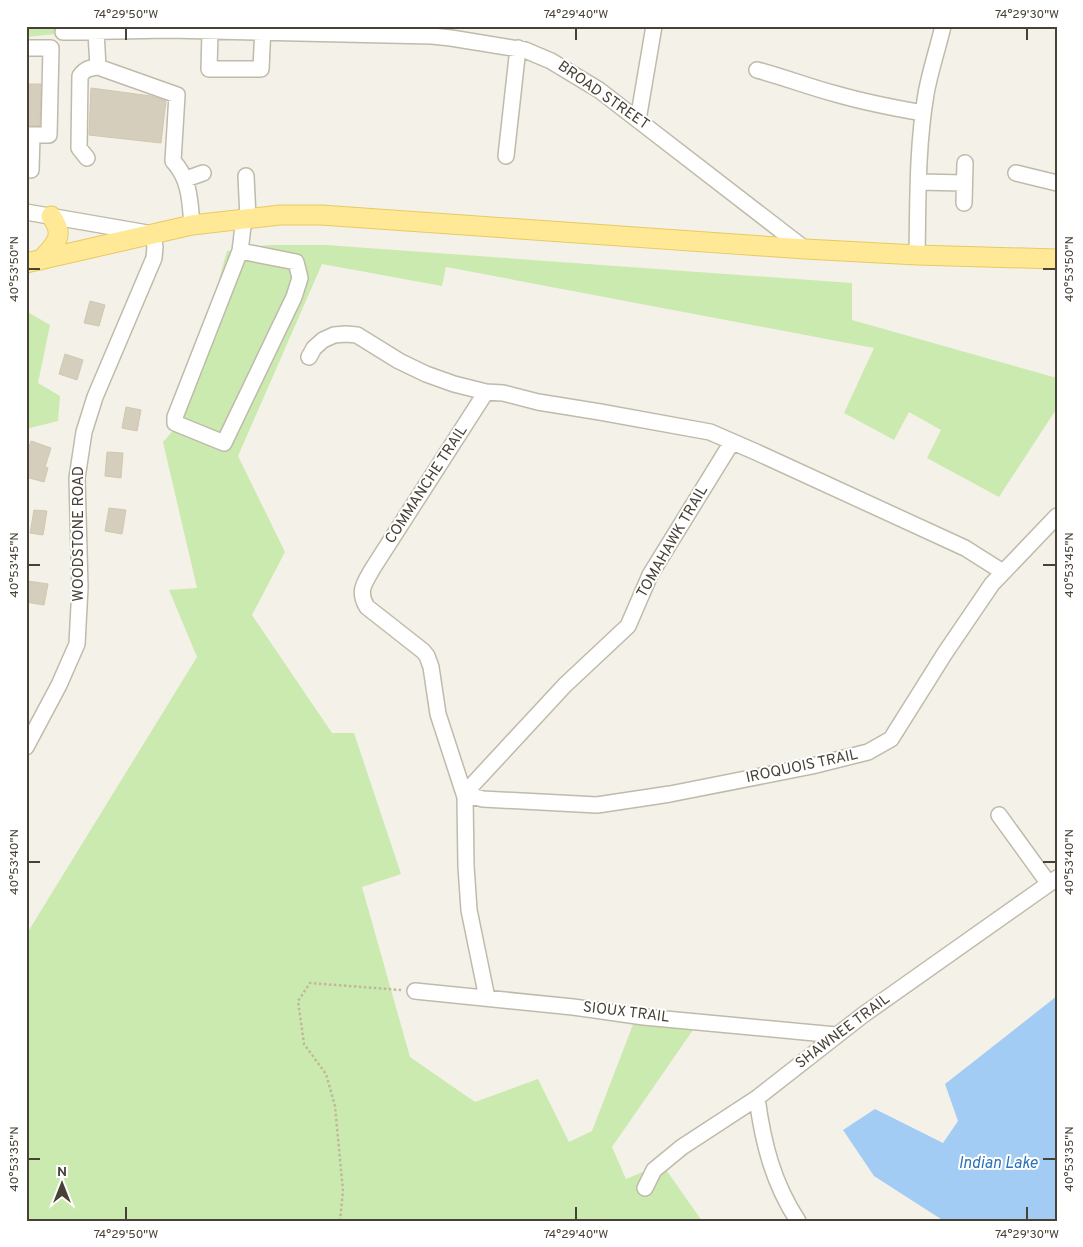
<svg xmlns="http://www.w3.org/2000/svg" width="1083" height="1247" viewBox="0 0 1083 1247" font-family="Overpass,sans-serif">
	<style>
		.green { fill: #cbeaaf }
		.water { fill: #a2ccf3 }
		.building { fill: #d6cebd; stroke: #d1c7b0 }
		.lines { fill: none; stroke-linecap: round; stroke-linejoin: round }
		.minor-casing { stroke: #c0baaa; stroke-width: 18 }
		.major-casing { stroke: #e7ca62; stroke-width: 21 }
		.path { stroke: #c2b79b; stroke-width: 2.5; stroke-dasharray: 2.5 2.5; stroke-linecap: butt }
		.minor { stroke: #fff; stroke-width: 15 }
		.major { stroke: #ffe996; stroke-width: 19 }
		.ticks { fill: none; stroke: #484236; stroke-width: 2 }
		.labels { text-anchor: middle; dominant-baseline: central; stroke-width: 4; stroke-linejoin: round; paint-order: stroke }
		.street-label { font-size: 15px; fill: #484236; stroke: #fff }
		.water-label { font-size: 16px; font-style: italic; fill: #2b72b8; stroke: #fff }
		.neatline { fill: none; stroke: #484236; stroke-width: 2 }
		.ticks-label { font-size: 12px; text-anchor: middle; fill: #484236 }
	</style>
	<rect width="100%" height="100%" fill="#f4f1e8"/>
	<path class="green" d="M26,26H128V27L26,37Z
		M268,245H326L852,283V320L1057,378V408L999,497L927,458L941,430L909,412L894,440L844,413L874,348L446,267L442,286L322,264L238,456L285,552L252,615L332,733H354L401,874L362,887L410,1057L475,1102L538,1079L569,1142L592,1131L634,1022L695,1027L612,1147L626,1179L662,1164L702,1221H26V935L197,657L169,590L197,588L163,442L178,425L227,251Z
		M26,311L50,325L38,383L60,396L58,421L26,429Z"/>
	<path class="water" d="M1057,996V1221H944L874,1176L843,1130L875,1109L943,1143L958,1121L945,1084Z"/>
	<path class="building" d="M26,84H41L40,126H26Z
		M91,88L151,96L166,101L161,143L89,135Z
		M90,301L105,305L99,326L84,323Z
		M65,354L83,360L77,380L59,374Z
		M126,407L141,410L137,431L122,428Z
		M31,441L51,448L45,467L48,468L44,482L26,477V457Z
		M107,452L123,453L121,478L105,476Z
		M109,508L126,510L122,534L105,531Z
		M34,510L47,511L43,535L30,533Z
		M28,581L48,584L44,605L26,602Z"/>
	<g class="lines">
		<defs>
			<path id="minor" d="M63,32L169,30L432,36L451,38L525,50L551,61L599,90L805,249
				M96,32L98,67L177,95L173,161C190,179 190,202 192,225
				M210,32L209,69H261L263,26
				M26,48H51L49,135H26
				M757,70C784,77 809,87 836,94C864,102 894,108 923,113
				M638,120L654,26
				M506,156L518,48
				M87,158L79,148L80,76C85,69 89,68 98,67
				M31,170L32,135
				M1016,173L1057,183
				M246,176L248,218
				M186,179L203,173
				M919,182L964,183
				M964,203L965,163
				M26,212L153,234L155,247L154,258L95,397L84,432L77,478L80,587L77,644L59,685L26,747
				M240,251L296,262L300,278L294,297L224,443L175,423V417L240,251L244,218
				M917,255C918,201 917,147 926,94C930,71 938,48 943,26
				M309,357L314,348L323,340L334,335L346,334L357,335L399,361L426,374L454,384L486,392L503,393L538,402L600,412L710,432L756,452L965,548L1003,572
				M486,392L373,568C365,582 357,591 367,607L423,651L427,656L431,667L438,714L465,797L466,866L469,910L487,998
				M464,794L483,799L597,805L670,794L812,766L868,752L891,739L945,653L992,584L1057,516
				M464,794L565,685L628,626L650,575L732,442
				M999,815L1049,884
				M415,991L573,1007L644,1017L836,1035
				M757,1098C763,1143 773,1183 798,1221
				M645,1188L654,1170L682,1147L757,1098L863,1015L1057,878"/>
			<path id="major" d="M41,260C55,244 66,236 51,216
				M26,263L192,225L280,215H321L805,249L917,255L1057,259"/>
		</defs>
		<use href="#minor" class="minor-casing"/>
		<use href="#major" class="major-casing"/>
		<path class="path" d="M340,1221L343,1191L335,1106L326,1074L304,1044L298,1001L310,983L401,990"/>
		<use href="#minor" class="minor"/>
		<use href="#major" class="major"/>
	</g>
	<path class="ticks" d="M126,28V40M576,28V40M1027,28V40M28,269H40M1043,269H1056M28,565H40M1043,565H1056M28,862H40M1043,862H1056M28,1159H40M1043,1159H1056M126,1207V1220M576,1207V1220M1027,1207V1220"/>
	<g class="labels">
		<g class="street-label">
			<text transform="translate(603 96) rotate(35)">BROAD STREET</text>
			<text transform="translate(427 485) rotate(-57)">COMMANCHE TRAIL</text>
			<text transform="translate(79 534) rotate(-90)">WOODSTONE ROAD</text>
			<text transform="translate(673 542) rotate(-60)">TOMAHAWK TRAIL</text>
			<text transform="translate(802 767) rotate(-12)">IROQUOIS TRAIL</text>
			<text transform="translate(626 1013) rotate(7)">SIOUX TRAIL</text>
			<text transform="translate(843 1032) rotate(-37)">SHAWNEE TRAIL</text>
		</g>
		<g class="water-label">
			<text x="998" y="1164">Indian Lake</text>
		</g>
	</g>
	<rect width="1083" height="1247" fill="none" stroke="#ffffff" stroke-width="55"/>
	<g transform="translate(62 1184)" stroke="#ffffff" stroke-width="4" paint-order="stroke">
	<path d="M0-4L9 19L0 12L-9 19Z" fill="#484236"/>
	<text y="-8" font-size="14" font-weight="bold" text-anchor="middle" fill="#484236">N</text>
	</g>
	<rect x="28" y="28" width="1028" height="1192" class="neatline"/>
	<g class="ticks-label">
		<text x="126" y="18">74°29'50"W</text>
		<text x="576" y="18">74°29'40"W</text>
		<text x="1027" y="18">74°29'30"W</text>
		<text transform="translate(14 269) rotate(-90)" y="4">40°53'50"N</text>
		<text transform="translate(1069 269) rotate(-90)" y="4">40°53'50"N</text>
		<text transform="translate(14 565) rotate(-90)" y="4">40°53'45"N</text>
		<text transform="translate(1069 565) rotate(-90)" y="4">40°53'45"N</text>
		<text transform="translate(14 862) rotate(-90)" y="4">40°53'40"N</text>
		<text transform="translate(1069 862) rotate(-90)" y="4">40°53'40"N</text>
		<text transform="translate(14 1159) rotate(-90)" y="4">40°53'35"N</text>
		<text transform="translate(1069 1159) rotate(-90)" y="4">40°53'35"N</text>
		<text x="126" y="1238">74°29'50"W</text>
		<text x="576" y="1238">74°29'40"W</text>
		<text x="1027" y="1238">74°29'30"W</text>
	</g>
</svg>
